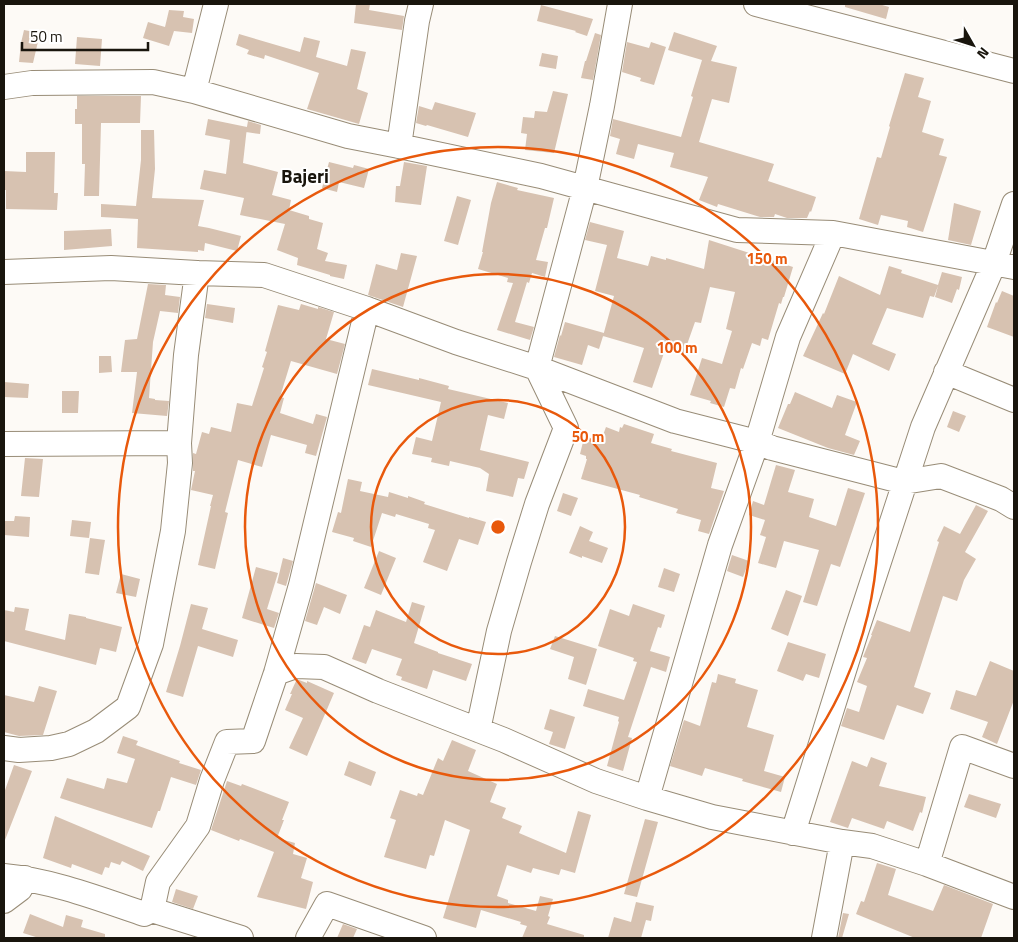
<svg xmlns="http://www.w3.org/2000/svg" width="1018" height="942" viewBox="0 0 1018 942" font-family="'Titillium Web',sans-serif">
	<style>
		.building { fill: #d7c2b1 }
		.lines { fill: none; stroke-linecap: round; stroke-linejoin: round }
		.minor-casing { stroke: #988c77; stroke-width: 26 }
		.minor { stroke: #fff; stroke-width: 24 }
		.ring { fill: none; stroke: #e8590c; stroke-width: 2.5 }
		.labels { text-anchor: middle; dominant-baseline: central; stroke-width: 4; stroke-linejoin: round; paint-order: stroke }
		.district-label { font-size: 19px; font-weight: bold; fill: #19150d; stroke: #fff }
		.centre { fill: #e8590c; stroke: #fff; stroke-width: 2.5 }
		.ring-label { font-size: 15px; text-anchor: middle; font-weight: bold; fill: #e8590c; stroke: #fff; stroke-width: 4; stroke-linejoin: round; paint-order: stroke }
	</style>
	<rect width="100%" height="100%" fill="#fdfaf6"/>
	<path class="building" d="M356,4H370L369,10L404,16L402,30L354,23Z
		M845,4H879L889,7L886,19L845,7Z
		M541,5L593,19L587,36L575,32L576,31L537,21Z
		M169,10L184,11L183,17L194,19L192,33L174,31L169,46L143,38L148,22L165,27Z
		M24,30L40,33L33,63L19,62L21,43Z
		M674,32L717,46L711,61L737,67L729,103L712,99L699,142L774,164L768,181L816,197L811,212L810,211L807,218H787L775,214L774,217H760L718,204L717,207L699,200L708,177L670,167L674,153L638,144L634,159L616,154L620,139L610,136L613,119L681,137L693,97L691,96L702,60L668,50Z
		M595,33L601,35L593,80L581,78L585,61H586Z
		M239,34L300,52L304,37L320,41L316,57L347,66L351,49L366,52L357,89L368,93L359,124L307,109L319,73L265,55L264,59L247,54L249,50L236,45Z
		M77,37L102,39L100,66L75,64Z
		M627,42L649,48L651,42L666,47L654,85L640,81L641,78L622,72Z
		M542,53L558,56L556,69L539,66Z
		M905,73L924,78L918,97L931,101L922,132L944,139L939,155L947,157L923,232L907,227L908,221L881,215L878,225L859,219L877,157L881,158L890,127L889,126Z
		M553,91L568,94L554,153L525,150L527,134L521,133L523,117L534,118L535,111L547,112Z
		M77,96H141L140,123H101L99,196H84L85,164H82V124H75V109H77Z
		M435,102L476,113L468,137L427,125L426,126L416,123L419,106L432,110Z
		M208,119L247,127L243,163L278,172L272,195L291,200L289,210L309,216V219L323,223L317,249L328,253L325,261L347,265L344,279L330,276V275L297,265L298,258L277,250L285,224L240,215L244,198L200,189L204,170L226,174L230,140L205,135Z
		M248,121L261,125L260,134L246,132Z
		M141,130H154L155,169L152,198L204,200L198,226L209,228L241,236L237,251L205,243L204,251L198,250V252L137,248L138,219L101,217V204L136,206L141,160Z
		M26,152H55L54,193H58L57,210L6,209V190H4V171L26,172Z
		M329,162L353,168L354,165L369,169L364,188L339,182L337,192L322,188Z
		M404,162L427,166L421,205L395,202L396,186H400Z
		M497,182L518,188L517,190L554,198L547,228H545L536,260L548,262L545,277L532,273L529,283L527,282L515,322L534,327L530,340L497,330L513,283L507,282L508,278L478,269L483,252H482L491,203Z
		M457,196L471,200L458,245L444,241Z
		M954,203L981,211L971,245L948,240Z
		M590,222L624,231L617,258L648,266L651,256L662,259L666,260V258L704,269L709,240L793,267L784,297H783L781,304L779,303L768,340L762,338L760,346L752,343L743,369L741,368L735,389L730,388L724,407L710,403L711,401L690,395L702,358L722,364L732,331L726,329L735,292L710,287L701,323L695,322L684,353L666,347L652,388L633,382L644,348L603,336L614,296L595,291L607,245L585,240Z
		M111,229L112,246L64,250V231Z
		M401,253L417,256L403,307L368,295L376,264L397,270Z
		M889,266L902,270L901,273L938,285L942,272L962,277L959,290L957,289L952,303L935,297L938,286L934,297L930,296L923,318L887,308L872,344L896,354L889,371L853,354L845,374L803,356L823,313L824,314L839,276L880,295Z
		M148,284L166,285L165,295L180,297L178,313L160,311L153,342L149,398L155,399V400L169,401L167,416L132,413L137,372H121L125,340L137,339Z
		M1002,291L1014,296V337L987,327L996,302L997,303Z
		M207,304L235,308L233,323L205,318Z
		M301,304L318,309V307L334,312L326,339L345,344L337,374L291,361L280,397L284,398L280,413L313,424L316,414L327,417L316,456L305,453L307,445L271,435L262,467L238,460L225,512L228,513L215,569L198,565L211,506H210L213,495L191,490L195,471H193V453L196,454L202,432L209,434L211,427L231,432L237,403L252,406L264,368L262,367L267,352L265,351L278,305L299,310Z
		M565,322L604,333L599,349L588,345L582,365L554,357L560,335L561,336Z
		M99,356H111L112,372L99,373Z
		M372,369L419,380V378L449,386L448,389L508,403L504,419L488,415L480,450L529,462L524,479L518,478L513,497L486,491L489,474L480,468L450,461L449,466L431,462L432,458L412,454L416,437L432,441L441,402L368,385Z
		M4,382L29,384L28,398L4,397Z
		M62,391H79L78,413H62Z
		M795,392L832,408L837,395L857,402L845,435L860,441L854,455L828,448L778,428L788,404H790Z
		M953,411L966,416L959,432L947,427Z
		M624,424L654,434L651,443L672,449L671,451L717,463L711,488L724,491L709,534L698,531L701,520L676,513L678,509L639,497L640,495L581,479L587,459H586V456L580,454L584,438L600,443L606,427L619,432L620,427L622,428Z
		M25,458L43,459L39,497L21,496Z
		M776,465L795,470L788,492L814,499L809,517L836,526L848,488L865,493L840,567L831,564L817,606L803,602L819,550L784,541L776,568L758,563L766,537L760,535L765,520L749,515L753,501L764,505Z
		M348,479L362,482L360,491L388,497L389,492L408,498V496L425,502L424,504L469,518V517L486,522L478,545L459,539L447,571L423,562L435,530L428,528L429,524L396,514L395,517L382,513L371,547L353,541L354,538L332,532L338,512L341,513Z
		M563,493L578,498L571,516L557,511Z
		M976,505L988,511L965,552L976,559L964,580L957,601L943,596L914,687L931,693L923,714L897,705L884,740L841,726L847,708L859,712L867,686L857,682L867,658L863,657L872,635H871L877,620L910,632L939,542L937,541L944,526L960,534Z
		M15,516L30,517L29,537L4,535V521H14Z
		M72,520L91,522L89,538L70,536Z
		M580,526L593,532L589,541L608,548L602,563L582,556V558L569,553Z
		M90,538L105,540L99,575L85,573Z
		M379,551L396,558L381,595L364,588Z
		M732,555L749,561L743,577L727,571Z
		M283,558L293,561L286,586L277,583Z
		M256,567L278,573L267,609L279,613L274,628L242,618Z
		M664,568L680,574L674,592L658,587Z
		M121,574L140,579L136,597L116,593Z
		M316,583L347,595L340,614L324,607L317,625L305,621Z
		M786,590L802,596L788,636L771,629Z
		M412,602L425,606L414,643L438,652V653L472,664L466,681L433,670L427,689L401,680L402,677L396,675L402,659L372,649L366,664L352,659L364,625L370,627L376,610L406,622Z
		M191,604L208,608L202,629L238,640L233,657L198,646L183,697L166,692L180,646Z
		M633,604L665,615L661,628L658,627L650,651L670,657L666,672L651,667L628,737L632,738L623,771L607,766L619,722L618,721L619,717L583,706L588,689L624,700L637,662L633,661L634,658L598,646L610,609L629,616Z
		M15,607L29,609L25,630L65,640L69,614L86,617V618L122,627L116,652L100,648L96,665L4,641V610L14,612Z
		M555,636L597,649L586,685L568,679L574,657L550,649Z
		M788,642L826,654L819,678L806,674L803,681L777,671Z
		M990,661L1014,671V700L997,744L982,737L988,722L950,709L956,690L976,696Z
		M718,674L736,679L735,683L758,690L747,727L774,735L764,771L785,777L781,792L742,781L743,779L705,768L702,776L670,766L684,720L700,726L712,682L716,683Z
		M299,680L307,683V681L334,693L307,756L289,748L303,718L285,710L292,694H290L296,681Z
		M39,686L57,691L43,735L19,736L4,732V695L34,702Z
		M550,709L575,717L565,749L549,744L553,732L544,729Z
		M123,736L138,741L136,745L180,761L179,763L201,770L196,785L171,777L160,811H158L152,828L60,798L67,778L104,789L107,778L127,783L135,759L117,753Z
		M452,740L476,750L468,771L497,784L490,802L506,808L502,818L522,826L519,833L566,853L578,811L591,815L575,873L561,869L559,875L533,868L531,873L507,865L497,896L508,900V903L536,911L540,896L553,899L548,916L550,917L547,924L584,935V938H522L527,926L520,924L521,922L481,910L476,928L443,918L470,830L445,820L434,856L430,855L426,869L384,857L396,820L390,818L400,790L417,796L418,793L423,795L438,758L443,761Z
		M871,757L887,763L879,786L926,797L922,813L920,812L913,831L887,821L884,829L852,818L848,828L830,822L852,761L867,767Z
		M349,761L376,772L371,786L344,775Z
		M14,765L32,771L5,840L4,793Z
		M227,781L241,786L242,784L289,802L282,820H284L277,838L295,843L293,854L307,858L301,878L313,882L306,909L257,897L274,852L240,839L239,841L211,830Z
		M969,794L1001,804L996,818L964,807Z
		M55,816L150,856L143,871L122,861L120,865L111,862L109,868L105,867L102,875L72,864L71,868L43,858Z
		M645,819L658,822L637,897L624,894Z
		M877,863L896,869L888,895L933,911L944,885L993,904L981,938H915L856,914L861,901L864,902Z
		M176,889L198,896L193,909L172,902Z
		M636,902L654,906L651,921L646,920L641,938H608L614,917L631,922Z
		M843,913L849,914L842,938H838Z
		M30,914L63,927L66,915L83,920L81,927L105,934V938H39L23,933Z
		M343,924L357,929L353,938H337Z"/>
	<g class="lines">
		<defs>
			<path id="minor" d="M756,4L1014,71
				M4,87L32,83L153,82L194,91L348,136L399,146L541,176L737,230L833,233L1014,267
				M194,91L216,4
				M399,146L417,21L421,4
				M4,272L111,268L197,273L264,275L367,309L456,342L537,368L675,421L757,442L772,448L904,482L941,476L1001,499L1014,507
				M946,372L1014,400
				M4,444L179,443
				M276,673L296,666L324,667L378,691L504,740L596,781L647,798L712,817L842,842L872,846L927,864L1014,897
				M478,730L499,631L519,562L537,504L566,428L537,368L585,188L602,106L620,4
				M4,748L19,750L51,748L69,744L96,731L128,707L151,644L173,531L180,463L179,443L186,355L197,273
				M647,798L720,545L757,442L788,337L833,233
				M793,833L856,632L923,427L994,263L1014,204
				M927,864L962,747L1014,766
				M4,876C50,880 100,899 144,914L152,910L241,938
				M4,901L20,889L25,878
				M152,910L158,882L198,826L212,780L227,742L253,741L276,673L301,585L367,309
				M308,938L327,904L424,938
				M824,938L842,842"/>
		</defs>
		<use href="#minor" class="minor-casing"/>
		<use href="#minor" class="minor"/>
	</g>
	<g class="ring">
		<circle cx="498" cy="527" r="127"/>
		<circle cx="498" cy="527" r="253"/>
		<circle cx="498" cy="527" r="380"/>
	</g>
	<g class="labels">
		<g class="district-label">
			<text x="305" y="175">Bajeri</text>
		</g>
	</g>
	<circle cx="498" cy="527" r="8" class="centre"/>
	<g class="ring-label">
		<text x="767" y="264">150 m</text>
		<text x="677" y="353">100 m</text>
		<text x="588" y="442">50 m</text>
	</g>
	<rect width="1018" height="942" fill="none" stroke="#19150d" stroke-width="10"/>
	<g transform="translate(973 45) rotate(129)" stroke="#ffffff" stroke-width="4" paint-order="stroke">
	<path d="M0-4L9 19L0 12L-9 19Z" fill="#19150d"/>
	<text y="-8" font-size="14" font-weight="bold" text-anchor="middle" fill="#19150d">N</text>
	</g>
	<path d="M22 42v8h126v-8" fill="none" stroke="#19150d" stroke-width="2.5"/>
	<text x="30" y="42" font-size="15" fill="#19150d" stroke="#ffffff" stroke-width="4" paint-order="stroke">50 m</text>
</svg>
